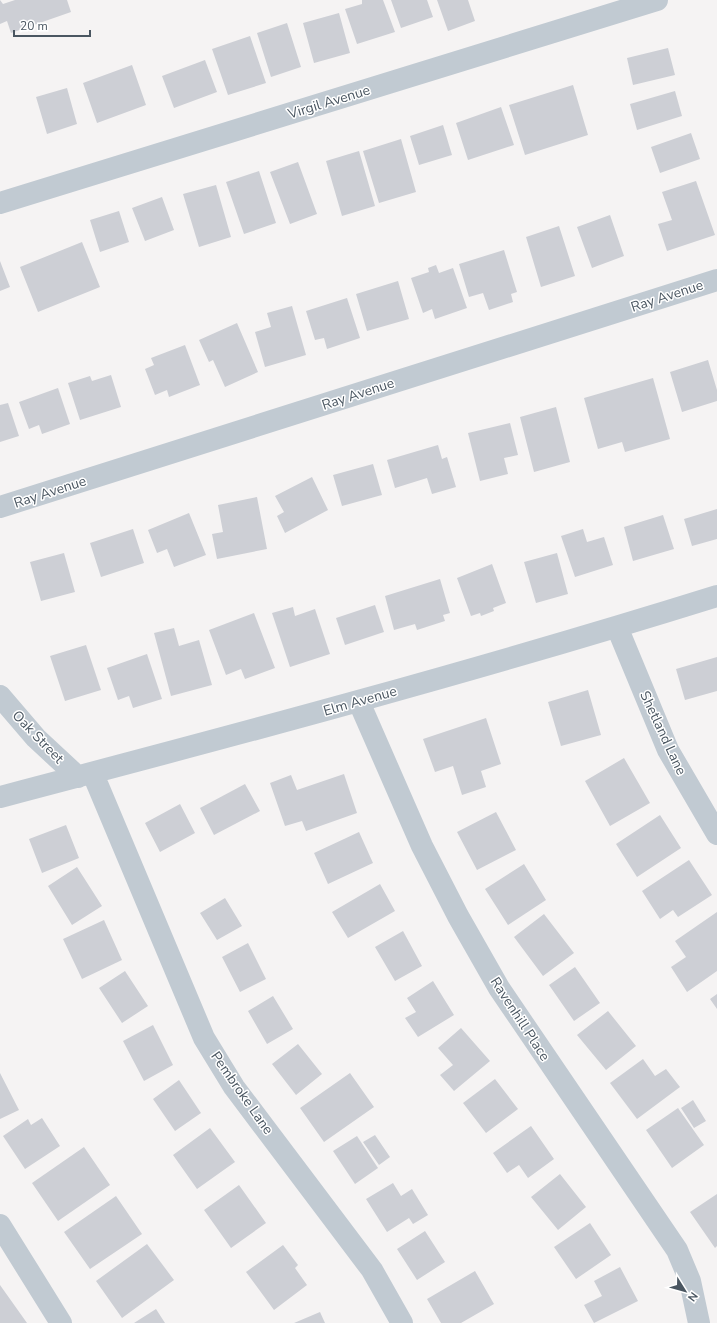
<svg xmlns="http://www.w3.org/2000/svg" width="717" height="1323" viewBox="0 0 717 1323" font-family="'Nunito Sans',sans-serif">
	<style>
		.building { fill: #cdcfd5 }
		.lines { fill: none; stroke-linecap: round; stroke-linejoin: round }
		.minor { stroke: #c1cad2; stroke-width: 22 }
		.labels { text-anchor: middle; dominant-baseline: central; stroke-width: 3; stroke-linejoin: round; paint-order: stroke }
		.street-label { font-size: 14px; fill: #4a5661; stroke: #fff }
	</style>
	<rect width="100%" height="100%" fill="#f5f3f3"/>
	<path class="building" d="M0,0L3,4L15,0H67L71,12L11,33L7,21L0,24Z
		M362,0H383L395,32L357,44L345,9L362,4Z
		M391,0H427L433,17L401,28Z
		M437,0H468L475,21L448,31Z
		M339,13L350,53L314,63L303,23Z
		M287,23L301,67L271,77L257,33Z
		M250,36L266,83L228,95L212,49Z
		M668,48L675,75L633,85L627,58Z
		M205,60L217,92L174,108L162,76Z
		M132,65L146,105L97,123L83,83Z
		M573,85L588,135L525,155L509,105Z
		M67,88L77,124L47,134L36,97Z
		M675,91L682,116L637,130L630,104Z
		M501,107L514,145L468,160L456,123Z
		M443,125L452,155L419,165L410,136Z
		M691,133L700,159L660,173L651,147Z
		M401,139L416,192L379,203L363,151Z
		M359,151L375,206L342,216L326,161Z
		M298,162L317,214L290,224L270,172Z
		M259,171L276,223L244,234L226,182Z
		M696,181L715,235L667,251L658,224L672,220L662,192Z
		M216,185L231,237L199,247L183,194Z
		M162,197L174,230L145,241L132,208Z
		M119,211L129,242L100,252L90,220Z
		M610,215L624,256L592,268L577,227Z
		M559,226L575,276L541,287L526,237Z
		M82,242L100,287L38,312L20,267Z
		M504,250L517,292L511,294L513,302L489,310L483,293L469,297L459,264Z
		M0,261L10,287L0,291Z
		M436,265L439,273L453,268L467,308L435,319L432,309L423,313L411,278L429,272L428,268Z
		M398,281L409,319L367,331L356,294Z
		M347,298L360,338L327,349L324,338L315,340L306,311Z
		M292,306L306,355L265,367L255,332L271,327L267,313Z
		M237,323L258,372L225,387L213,360L209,362L199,340Z
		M185,345L200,385L169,397L167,390L155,395L145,369L154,365L151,358Z
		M708,360L717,390V401L682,412L670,372Z
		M111,375L121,407L80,420L68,383L90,376L92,381Z
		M653,378L670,439L625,452L622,442L598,449L584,398Z
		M58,388L70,424L42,434L39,425L29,429L19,402Z
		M8,403L19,436L0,442V405Z
		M556,407L570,462L534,472L520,417Z
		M510,423L518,455L504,458L508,474L480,481L468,433Z
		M438,445L442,459L447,457L456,487L432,494L427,478L395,488L387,460Z
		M373,464L382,495L342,506L333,475Z
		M312,477L328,510L285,533L277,516L284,512L275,496Z
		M257,497L267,549L217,559L212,534L223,532L218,505Z
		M717,509V539L692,546L684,519Z
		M189,513L206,555L174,567L167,549L157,553L148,530Z
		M663,515L674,549L633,561L624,527Z
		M133,529L144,563L101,577L90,543Z
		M583,529L587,542L604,537L613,565L575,577L561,536Z
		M64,553L75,592L41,601L30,562Z
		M557,553L568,594L536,603L524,562Z
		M492,564L506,603L493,608L494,611L481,616L480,613L471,616L457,578Z
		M440,579L450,613L443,615L445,621L417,630L415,624L394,630L385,596Z
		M375,605L384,632L345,645L336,618Z
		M293,607L295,616L315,609L330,654L290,667L272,613Z
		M254,613L275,668L245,679L241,669L226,675L209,630Z
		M174,628L179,646L199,640L212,685L171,696L154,633Z
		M86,645L101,690L65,701L50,656Z
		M147,654L162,699L133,708L129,696L118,700L107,668Z
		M717,657V691L685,700L676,669Z
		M588,690L601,735L561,746L548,702Z
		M486,718L501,764L481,771L486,787L462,795L453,766L435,772L423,739Z
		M624,758L650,803L610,826L585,781Z
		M344,774L357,813L306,831L302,821L285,826L270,783L291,775L297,790Z
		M245,784L260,811L214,835L200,808Z
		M180,804L195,833L160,852L145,823Z
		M496,812L516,850L477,870L457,832Z
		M660,815L681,848L637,877L616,844Z
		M66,825L79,858L42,873L29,839Z
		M359,832L373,863L328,884L314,853Z
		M689,860L712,895L678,917L673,910L660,919L642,891Z
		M524,864L546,900L508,925L485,889Z
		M77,867L102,906L72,925L48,886Z
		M380,884L395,911L348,938L332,912Z
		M225,898L242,926L217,940L200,913Z
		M717,912V971L687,992L671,967L686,957L675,941Z
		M544,914L574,953L543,976L514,937Z
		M104,920L122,960L82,979L63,939Z
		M403,931L422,966L395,981L375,947Z
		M248,943L266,979L240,992L222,957Z
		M575,967L600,1003L574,1021L549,985Z
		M125,971L148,1006L122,1023L99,988Z
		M433,981L454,1015L418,1037L405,1018L416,1012L407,998Z
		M717,994V1009L710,999Z
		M273,996L293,1029L267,1044L248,1011Z
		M608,1011L636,1046L606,1070L577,1035Z
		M153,1025L173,1065L144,1081L123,1041Z
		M461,1028L490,1061L454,1091L440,1075L453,1065L438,1048Z
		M298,1044L322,1074L296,1095L272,1064Z
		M643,1059L655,1076L666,1069L680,1087L637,1119L610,1083Z
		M0,1073L19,1110L0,1119Z
		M350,1073L374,1107L324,1142L300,1108Z
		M495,1079L518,1109L486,1133L463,1103Z
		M179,1080L201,1113L175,1131L153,1099Z
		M693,1100L706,1121L694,1128L681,1108Z
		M678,1108L704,1145L672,1168L646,1130Z
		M42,1118L60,1146L25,1169L3,1136L28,1119L31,1125Z
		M531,1126L554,1159L528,1178L519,1165L507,1173L493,1153Z
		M210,1128L235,1162L197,1189L173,1155Z
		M375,1135L390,1157L379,1165L363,1142Z
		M357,1136L378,1168L355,1184L333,1151Z
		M84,1147L110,1185L58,1221L32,1183Z
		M560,1174L586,1207L558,1230L531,1197Z
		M393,1183L401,1196L412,1189L428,1215L413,1224L409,1218L387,1232L366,1199Z
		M239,1185L266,1223L231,1248L204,1210Z
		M717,1194V1246L715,1248L690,1212Z
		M116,1196L142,1234L90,1269L64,1232Z
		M590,1223L611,1255L576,1279L554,1247Z
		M425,1231L445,1262L417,1280L397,1249Z
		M147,1244L174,1280L122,1318L96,1281Z
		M283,1245L298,1265L295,1268L307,1285L274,1310L246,1272Z
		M620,1267L638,1301L594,1323L584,1305L602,1296L594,1281Z
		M475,1271L494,1304L461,1323H441L427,1299Z
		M0,1285L27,1323H0Z
		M156,1309L165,1323H134Z
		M320,1312L325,1323H294Z"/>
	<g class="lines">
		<path class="minor" d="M0,203L657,0
			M0,507L717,280
			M617,627L668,750L717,834
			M0,696L36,738L78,777
			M359,702L422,846L458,916L499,988L677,1250L690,1281L699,1323
			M93,774L204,1038L234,1087L372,1270L402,1323
			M0,797C240,734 480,670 717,596
			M0,1225L61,1323"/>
	</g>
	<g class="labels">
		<g class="street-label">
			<text transform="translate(329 102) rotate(-17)">Virgil Avenue</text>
			<text transform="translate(667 296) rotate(-18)">Ray Avenue</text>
			<text transform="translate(358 394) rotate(-18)">Ray Avenue</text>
			<text transform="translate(50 492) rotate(-18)">Ray Avenue</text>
			<text transform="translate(360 701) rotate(-16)">Elm Avenue</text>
			<text transform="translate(663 733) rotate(65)">Shetland Lane</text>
			<text transform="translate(38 737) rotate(46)">Oak Street</text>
			<text transform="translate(520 1019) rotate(57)">Ravenhill Place</text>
			<text transform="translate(242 1093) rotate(55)">Pembroke Lane</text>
		</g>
	</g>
	<g transform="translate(685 1291) rotate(127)" stroke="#ffffff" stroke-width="3" paint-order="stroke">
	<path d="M0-3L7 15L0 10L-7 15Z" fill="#4a5661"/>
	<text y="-6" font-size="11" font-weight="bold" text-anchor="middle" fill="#4a5661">N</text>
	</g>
	<path d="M14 30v6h76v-6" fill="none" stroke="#4a5661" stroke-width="2"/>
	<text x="20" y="30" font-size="12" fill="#4a5661" stroke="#ffffff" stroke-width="3" paint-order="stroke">20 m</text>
</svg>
